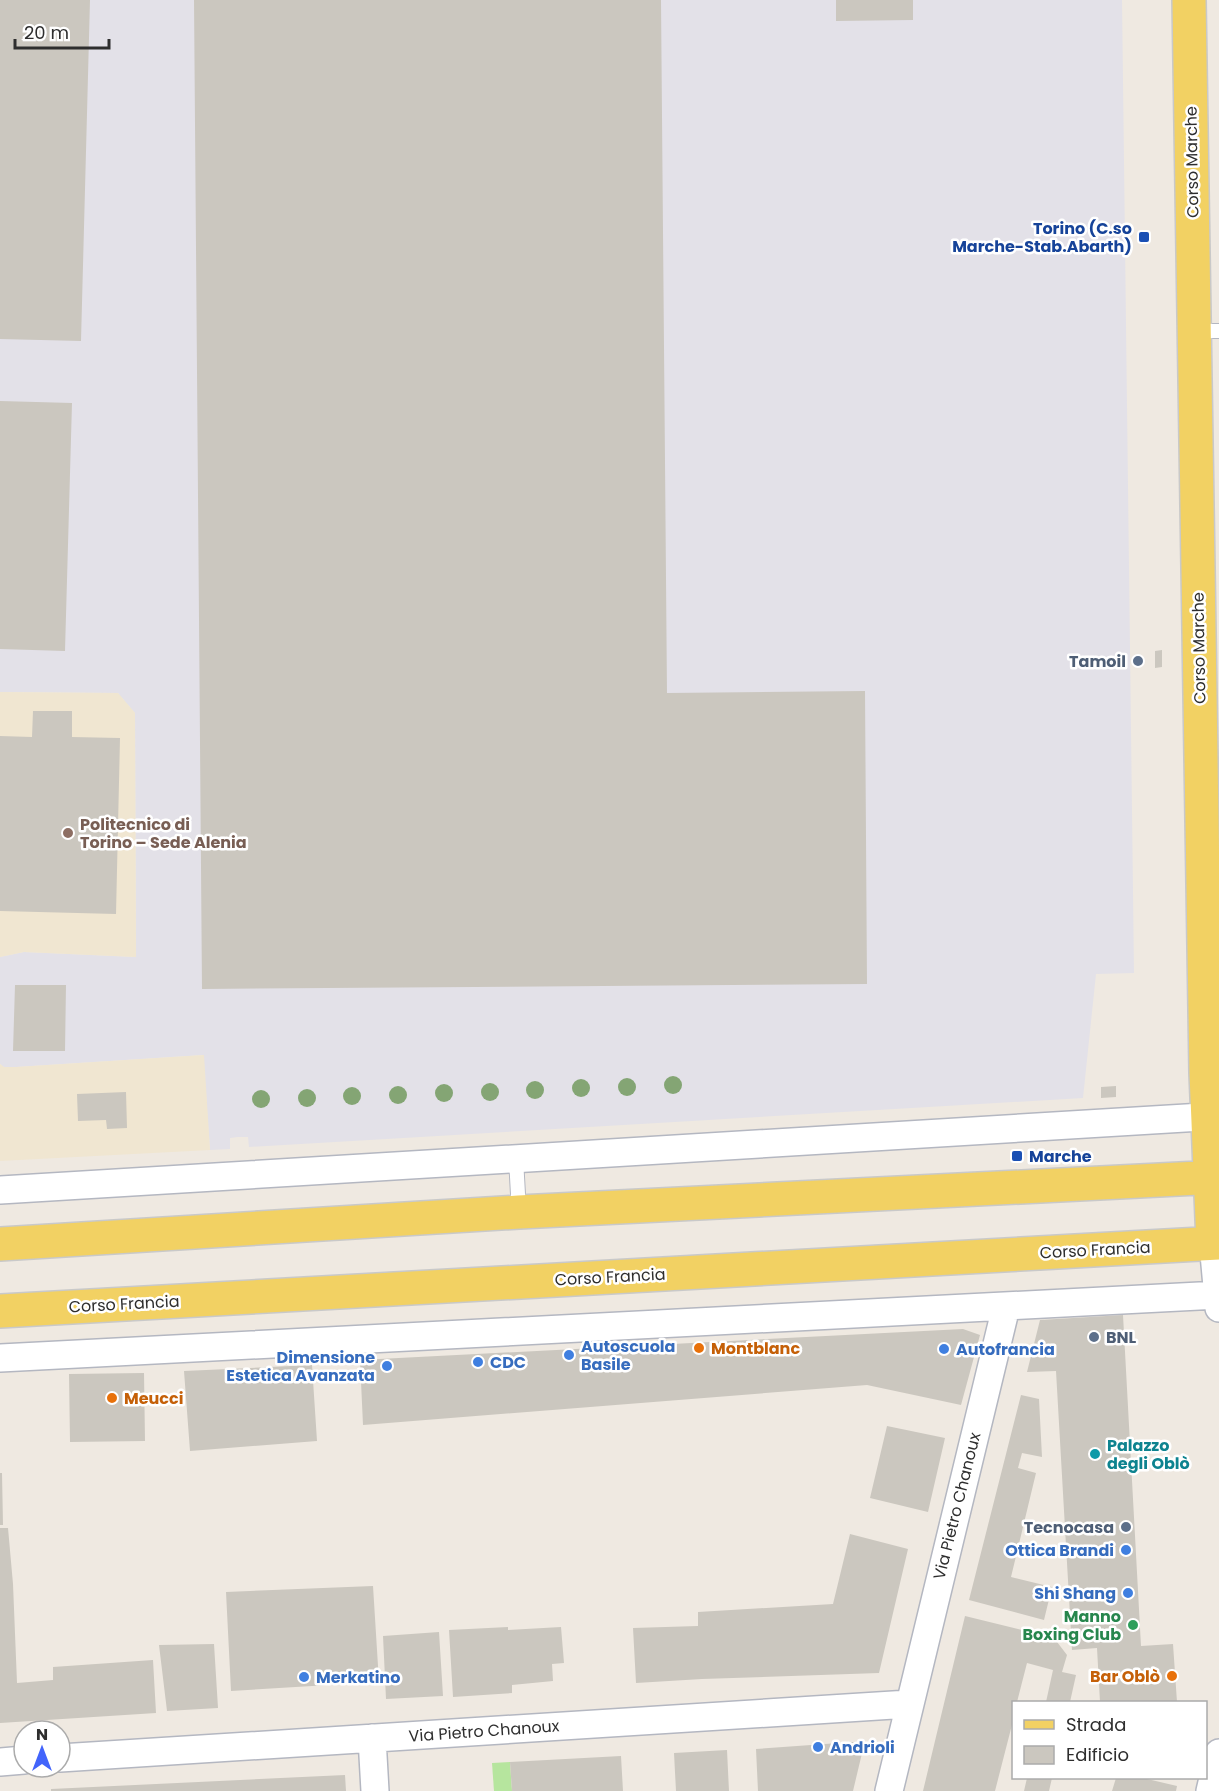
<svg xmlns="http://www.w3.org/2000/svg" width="1219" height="1791" viewBox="0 0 1219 1791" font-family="Poppins,sans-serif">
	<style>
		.industrial { fill: #e3e1e8 }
		.education { fill: #f0e6d1 }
		.green { fill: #b6e59e }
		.building { fill: #cbc7bf }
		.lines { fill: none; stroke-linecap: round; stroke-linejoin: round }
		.service-casing { stroke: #b4b7c1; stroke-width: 16 }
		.minor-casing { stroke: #b4b7c1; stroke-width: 30 }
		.primary-casing { stroke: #c9c9c9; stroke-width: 36 }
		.service { stroke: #fff; stroke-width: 14 }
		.minor { stroke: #fff; stroke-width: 27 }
		.primary { stroke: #f2d163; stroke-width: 33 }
		.tree { fill: #84a574 }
		.transit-dot { fill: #1a4fb4; stroke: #fff; stroke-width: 2 }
		.service-dot { fill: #5c6f8a; stroke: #fff; stroke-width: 2 }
		.education-dot { fill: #8d6e63; stroke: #fff; stroke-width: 2 }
		.food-dot { fill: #e8710a; stroke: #fff; stroke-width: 2 }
		.shop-dot { fill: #3f7fe0; stroke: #fff; stroke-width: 2 }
		.culture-dot { fill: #0f9aa8; stroke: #fff; stroke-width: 2 }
		.leisure-dot { fill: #2e9e5b; stroke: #fff; stroke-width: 2 }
		.labels { text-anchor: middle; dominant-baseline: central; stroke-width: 5; stroke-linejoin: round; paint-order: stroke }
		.street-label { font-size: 16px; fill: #2e2e2e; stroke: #fff }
		.transit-label { font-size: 16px; font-weight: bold; fill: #164399; stroke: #fff; text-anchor: end }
		.service-label { font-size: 16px; font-weight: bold; fill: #4e5e75; stroke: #fff; text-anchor: end }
		.education-label { font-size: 16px; font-weight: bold; fill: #785e54; stroke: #fff; text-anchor: start }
		.shop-label { font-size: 16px; font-weight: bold; fill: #366cbe; stroke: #fff; text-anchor: start }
		.food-label { font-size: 16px; font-weight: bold; fill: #c56008; stroke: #fff; text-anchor: start }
		.culture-label { font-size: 16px; font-weight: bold; fill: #0d838f; stroke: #fff; text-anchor: start }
		.leisure-label { font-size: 16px; font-weight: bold; fill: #27864d; stroke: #fff; text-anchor: end }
	</style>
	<rect width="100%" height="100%" fill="#efe9e1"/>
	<path class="industrial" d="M0,0H1122L1134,973L1096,974L1083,1098L249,1147L248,1137H238L230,1138V1149L210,1150L203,1055L16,1067H4L0,1064V957L24,952L136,957L135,713L118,693L0,692Z"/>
	<path class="education" d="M0,692L118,693L135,713L136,957L24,952L0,957Z
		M204,1055L210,1150L0,1161V1064L4,1067H16Z"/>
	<path class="green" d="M510,1762L512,1791H494L492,1763Z"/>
	<path class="building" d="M0,0H90L81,341L0,339Z
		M194,0H661L667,693L865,691L867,984L202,989Z
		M836,0H913V20L836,21Z
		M0,401L72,403L65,651L0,649Z
		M1162,650V667L1155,668V651Z
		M33,711H72V737L120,738L116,914L0,911V736L32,737Z
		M15,985H66L65,1051H13Z
		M1116,1086V1097L1101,1098V1087Z
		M126,1092L127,1128L107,1129L106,1120L78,1121L77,1094Z
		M1123,1315L1141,1646L1173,1644L1177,1702H1100L1097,1648L1072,1650L1056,1371L1027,1372L1040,1320Z
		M963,1329L980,1335L961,1405L867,1385L363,1425L360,1360Z
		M312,1365L317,1441L190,1451L184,1371Z
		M144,1373L145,1441L70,1442L69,1374Z
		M1021,1395L1039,1399L1042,1457L1022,1453L1018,1468L1036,1473L1011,1577L1052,1587L1044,1620L969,1600Z
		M887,1426L945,1438L928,1512L870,1498Z
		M0,1473H2L3,1525H0Z
		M0,1528H8L13,1584L17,1683L53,1680V1667L153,1660L156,1713L0,1723Z
		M850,1534L908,1549L879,1673L702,1679L636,1683L633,1628L698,1626V1612L833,1604Z
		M373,1586L379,1682L231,1691L226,1592Z
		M965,1616L1054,1638L1067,1655L1062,1672L1076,1675L1070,1702H1046L1053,1670L1027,1663L1017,1702H1014V1717L995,1791H923Z
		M508,1627V1630L561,1627L564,1663L552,1664L553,1681L512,1685V1693L453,1697L449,1630Z
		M439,1632L443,1696L386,1699L383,1636Z
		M214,1644L218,1708L167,1711L159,1645Z
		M853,1742L863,1749L853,1791H758L756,1749Z
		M727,1750L729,1791H676L674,1753Z
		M621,1756L623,1791H512L510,1762Z
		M345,1775L346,1791H51V1789Z
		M1027,1778H1052L1049,1791H1024Z
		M1116,1778H1143L1177,1786L1176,1791H1112Z"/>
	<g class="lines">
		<defs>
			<path id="service" d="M1195,331H1219
				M516,1159L519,1212"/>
			<path id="minor" d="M0,1190L1219,1116
				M1213,1243L1219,1308
				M0,1358L1219,1295
				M372,1738L375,1791
				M60,1758L909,1704
				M0,1762L24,1760
				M889,1791L1006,1307
				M1210,1791L1219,1753"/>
			<path id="primary" d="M1189,0L1206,1073L1213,1243
				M0,1244L519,1212L1219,1177
				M0,1311L1219,1243"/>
		</defs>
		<use href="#service" class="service-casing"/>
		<use href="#minor" class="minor-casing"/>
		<use href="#primary" class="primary-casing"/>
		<use href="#service" class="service"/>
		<use href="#minor" class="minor"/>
		<use href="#primary" class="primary"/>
	</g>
	<g class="tree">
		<circle cx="673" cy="1085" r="9"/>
		<circle cx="627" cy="1087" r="9"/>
		<circle cx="581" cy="1088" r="9"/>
		<circle cx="535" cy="1090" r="9"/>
		<circle cx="490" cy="1092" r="9"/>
		<circle cx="444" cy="1093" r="9"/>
		<circle cx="398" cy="1095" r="9"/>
		<circle cx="352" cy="1096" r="9"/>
		<circle cx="307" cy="1098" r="9"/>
		<circle cx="261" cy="1099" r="9"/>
	</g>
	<g class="transit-dot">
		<rect x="1138" y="231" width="12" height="12" rx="3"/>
		<rect x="1011" y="1150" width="12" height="12" rx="3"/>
	</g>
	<g class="service-dot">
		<circle cx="1138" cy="661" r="6"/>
		<circle cx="1094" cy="1337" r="6"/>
		<circle cx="1126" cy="1527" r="6"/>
	</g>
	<circle class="education-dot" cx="68" cy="833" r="6"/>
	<g class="food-dot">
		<circle cx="699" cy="1348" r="6"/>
		<circle cx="112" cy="1398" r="6"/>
		<circle cx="1172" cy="1676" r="6"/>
	</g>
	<g class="shop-dot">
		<circle cx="944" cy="1349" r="6"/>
		<circle cx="569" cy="1355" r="6"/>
		<circle cx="478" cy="1362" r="6"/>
		<circle cx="387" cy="1366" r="6"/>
		<circle cx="1126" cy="1550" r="6"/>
		<circle cx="1128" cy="1593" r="6"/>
		<circle cx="304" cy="1677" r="6"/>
		<circle cx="818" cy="1747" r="6"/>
	</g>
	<circle class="culture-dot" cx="1095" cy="1454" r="6"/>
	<circle class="leisure-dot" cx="1133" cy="1625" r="6"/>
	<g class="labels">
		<g class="street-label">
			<text transform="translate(1192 162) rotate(-91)">Corso Marche</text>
			<text transform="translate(1199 648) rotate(-91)">Corso Marche</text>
			<text transform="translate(1095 1250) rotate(-3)">Corso Francia</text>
			<text transform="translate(610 1277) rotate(-3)">Corso Francia</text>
			<text transform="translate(124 1304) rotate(-3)">Corso Francia</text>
			<text transform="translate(957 1506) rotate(-76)">Via Pietro Chanoux</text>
			<text transform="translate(484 1731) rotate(-4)">Via Pietro Chanoux</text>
		</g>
		<g class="transit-label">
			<text x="1132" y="228">Torino (C.so<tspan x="1132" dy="18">Marche-Stab.Abarth)</tspan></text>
			<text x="1029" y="1156" text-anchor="start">Marche</text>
		</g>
		<g class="service-label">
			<text x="1126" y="661">Tamoil</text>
			<text x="1106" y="1337" text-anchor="start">BNL</text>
			<text x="1114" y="1527">Tecnocasa</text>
		</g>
		<g class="education-label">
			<text x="80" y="824">Politecnico di<tspan x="80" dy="18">Torino – Sede Alenia</tspan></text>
		</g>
		<g class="shop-label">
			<text x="581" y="1346">Autoscuola<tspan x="581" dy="18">Basile</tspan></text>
			<text x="956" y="1349">Autofrancia</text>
			<text x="375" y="1357" text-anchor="end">Dimensione<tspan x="375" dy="18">Estetica Avanzata</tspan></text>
			<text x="490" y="1362">CDC</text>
			<text x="1114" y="1550" text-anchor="end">Ottica Brandi</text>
			<text x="1116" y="1593" text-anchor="end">Shi Shang</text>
			<text x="316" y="1677">Merkatino</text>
			<text x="830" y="1747">Andrioli</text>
		</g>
		<g class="food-label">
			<text x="711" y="1348">Montblanc</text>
			<text x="124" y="1398">Meucci</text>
			<text x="1160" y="1676" text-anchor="end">Bar Oblò</text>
		</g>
		<g class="culture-label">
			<text x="1107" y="1445">Palazzo<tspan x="1107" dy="18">degli Oblò</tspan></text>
		</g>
		<g class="leisure-label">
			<text x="1121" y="1616">Manno<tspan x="1121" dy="18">Boxing Club</tspan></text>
		</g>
	</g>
	<rect x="1012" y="1701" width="195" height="78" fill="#ffffff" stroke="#ababab" stroke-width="1.5"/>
	<rect x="1024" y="1720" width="30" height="9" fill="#f2d163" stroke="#ababab" stroke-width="1.5"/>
	<text x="1066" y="1731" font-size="18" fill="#2e2e2e">Strada</text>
	<rect x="1024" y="1746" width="30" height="18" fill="#cbc7bf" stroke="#ababab" stroke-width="1.5"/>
	<text x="1066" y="1761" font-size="18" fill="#2e2e2e">Edificio</text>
	<g transform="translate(42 1749)"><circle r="28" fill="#ffffff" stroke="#ababab" stroke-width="1.5"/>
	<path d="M0-4.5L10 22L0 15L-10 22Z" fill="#4264fb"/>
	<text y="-9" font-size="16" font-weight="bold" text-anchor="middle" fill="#2e2e2e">N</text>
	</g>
	<path d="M15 39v9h94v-9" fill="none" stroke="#2e2e2e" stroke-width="3"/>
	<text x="24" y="39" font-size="18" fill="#2e2e2e" stroke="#ffffff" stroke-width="4.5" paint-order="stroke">20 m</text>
</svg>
